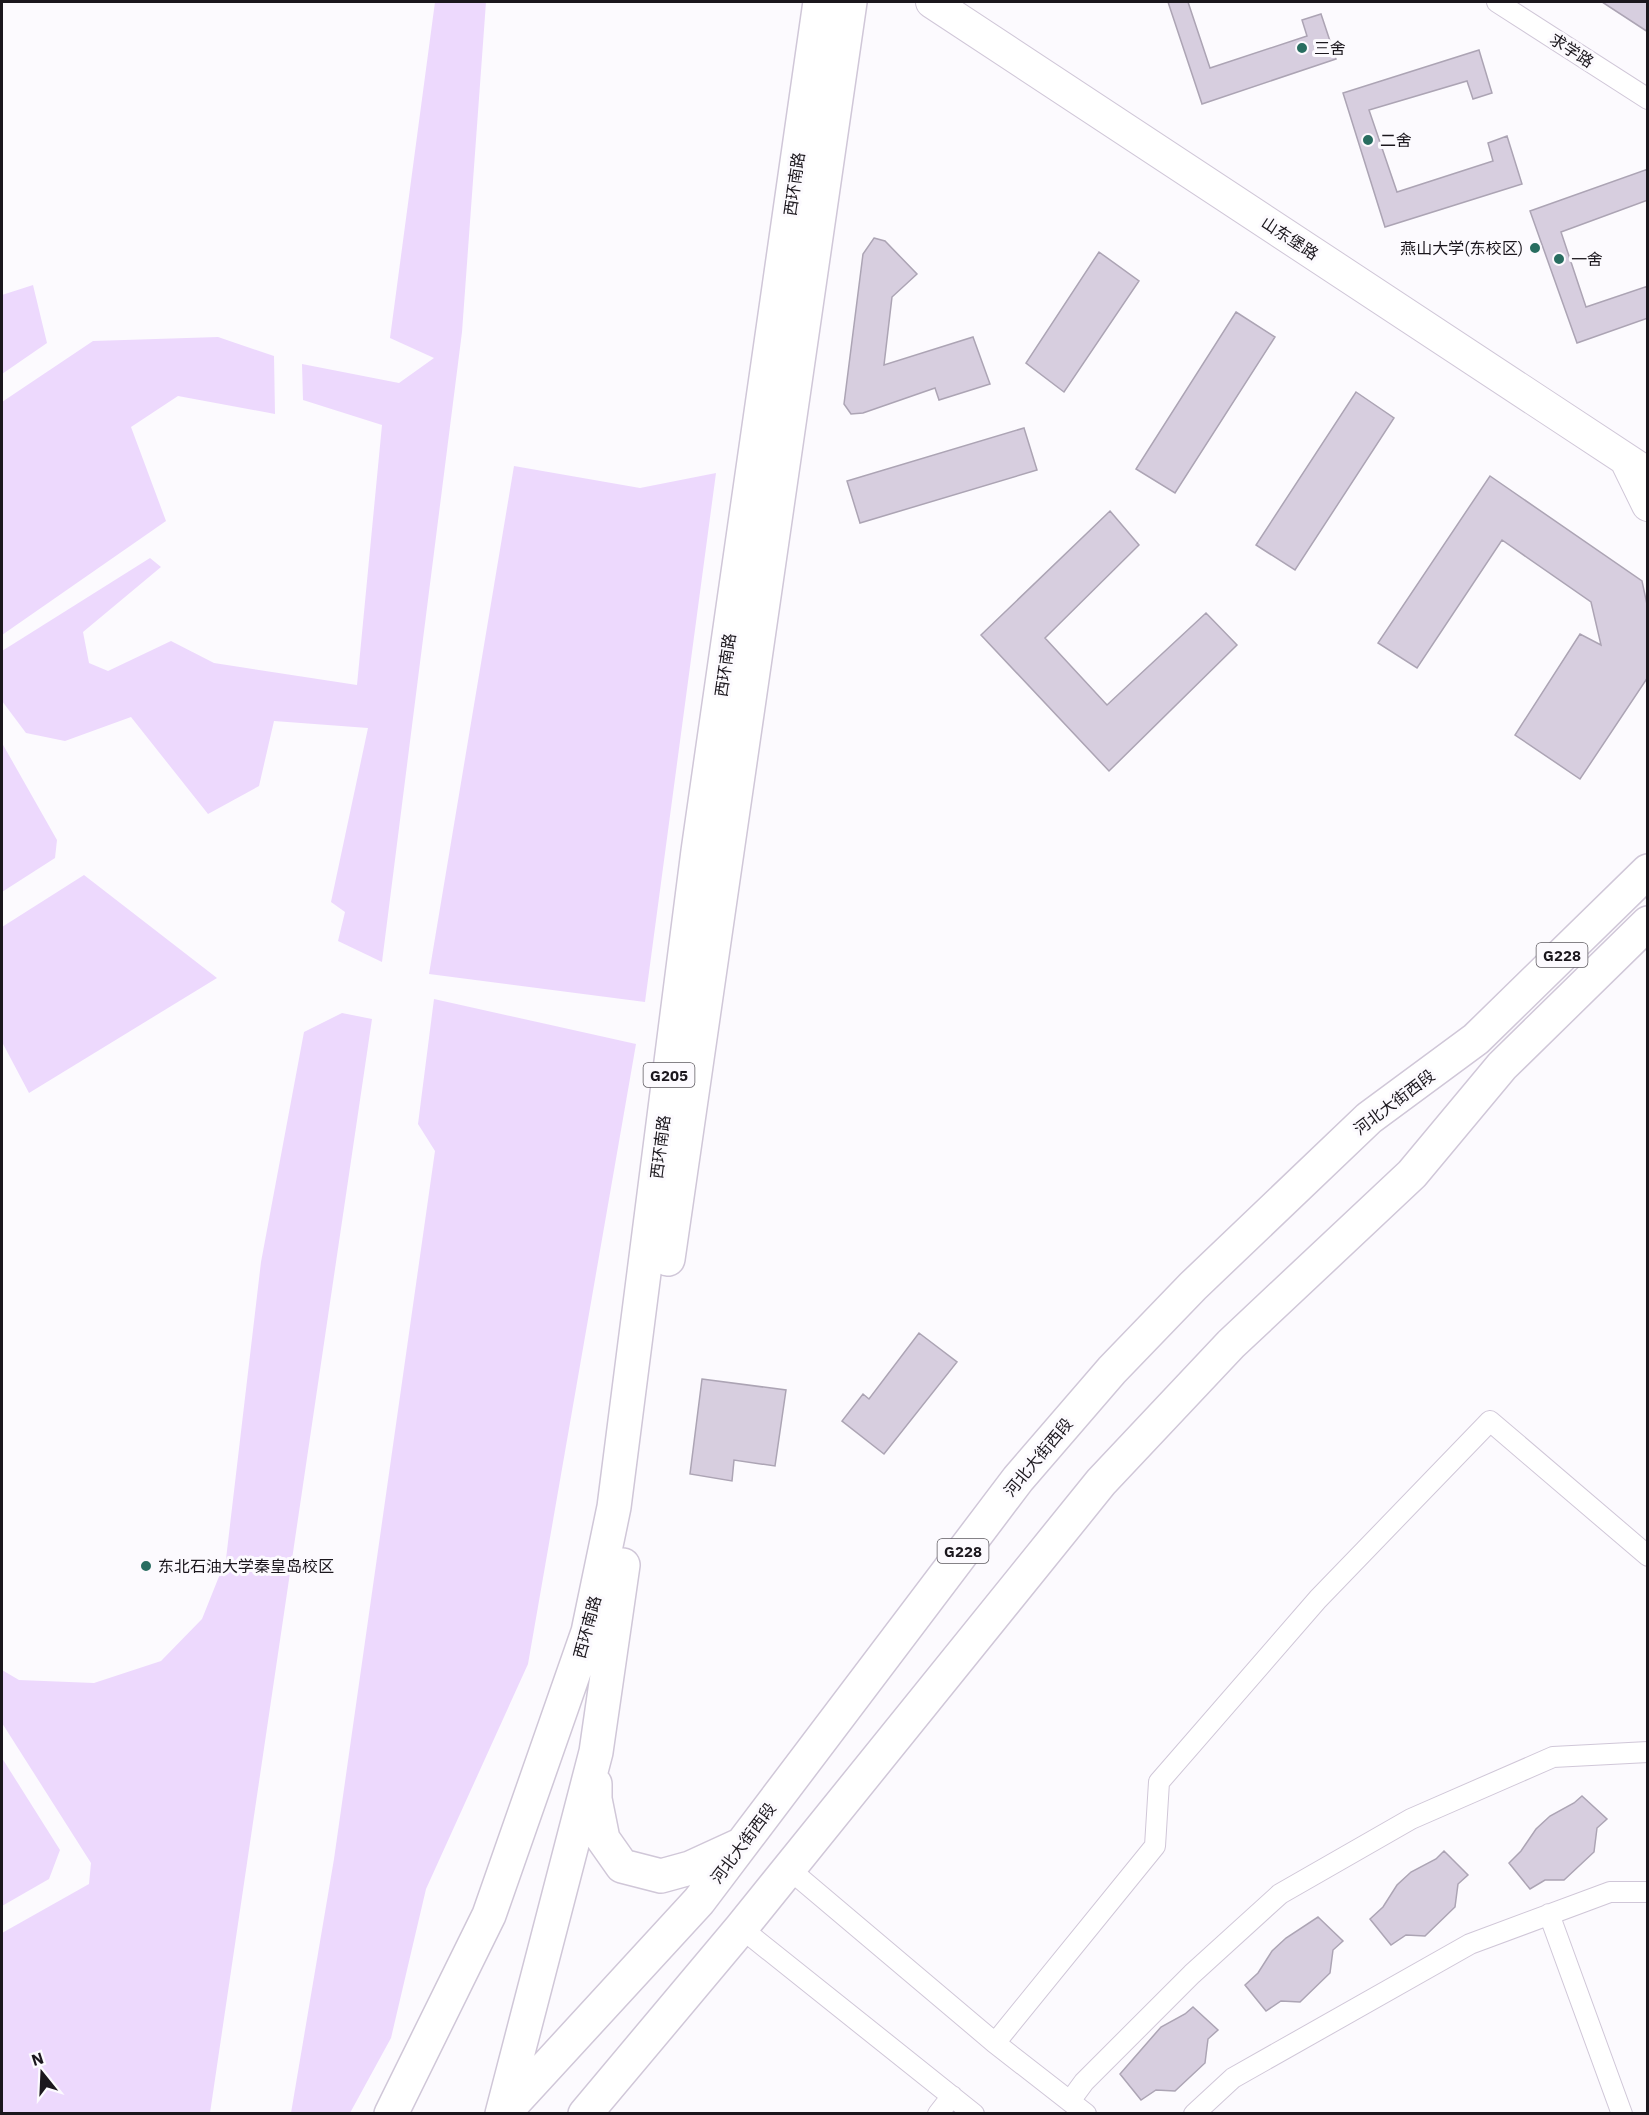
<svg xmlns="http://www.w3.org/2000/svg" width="1649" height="2115" viewBox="0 0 1649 2115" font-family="'IBM Plex Sans','Noto Sans SC',sans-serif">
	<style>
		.green { fill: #edd9fd }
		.building { fill: #d7cedf; stroke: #aca4b4; stroke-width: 1.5 }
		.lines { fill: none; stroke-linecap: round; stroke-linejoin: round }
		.minor-casing { stroke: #d0c7d8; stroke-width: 22 }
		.primary-casing { stroke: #d0c7d8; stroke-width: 34 }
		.trunk-casing { stroke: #d0c7d8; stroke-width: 36 }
		.minor { stroke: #fff; stroke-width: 20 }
		.primary { stroke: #fff; stroke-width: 32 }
		.trunk { stroke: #fff; stroke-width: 33 }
		.poi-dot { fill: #286d60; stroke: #fcfafe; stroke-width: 2 }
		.labels { text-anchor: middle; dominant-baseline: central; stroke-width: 6; stroke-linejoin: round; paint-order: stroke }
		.shield { fill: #fcfafe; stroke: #5e5b60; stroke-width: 1.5 }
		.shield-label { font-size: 15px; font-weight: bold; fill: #1b171d }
		.poi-label { font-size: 16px; fill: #1b171d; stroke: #fcfafe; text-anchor: start }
		.street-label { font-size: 16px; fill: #1b171d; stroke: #fcfafe }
	</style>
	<rect width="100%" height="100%" fill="#fcfafe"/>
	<path class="green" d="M435,2H486L462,332L382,962L338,941L345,912L331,902L368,728L274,721L259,786L208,814L131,717L65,741L26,733L2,701V651L150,558L161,567L83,632L89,663L108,671L171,641L214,663L357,685L382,425L303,400L302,364L399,383L434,358L390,338Z
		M33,285L47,343L2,374V295Z
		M218,337L274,356L275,414L178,396L131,427L166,521L2,635V402L93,341Z
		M514,466L640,488L716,473L645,1002L429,974Z
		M2,743L57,840L55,858L2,892Z
		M84,875L217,978L29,1093L2,1042V927Z
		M434,999L636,1044L528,1664L426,1889L391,2038L350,2113H291L334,1859L435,1151L418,1124Z
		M342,1013L372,1019L210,2113H2V1933L89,1884L91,1863L2,1723V1670L19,1680L94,1683L161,1661L202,1619L226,1559L261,1262L304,1032Z
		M2,1758L60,1850L49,1879L2,1906Z"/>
	<path class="building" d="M1168,2H1188L1210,68L1307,36L1302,20L1321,14L1336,59L1202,104Z
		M1602,2H1648V32Z
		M1479,50L1492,93L1473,99L1467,81L1369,110L1397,192L1493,161L1488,143L1507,136L1522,184L1385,227L1343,93Z
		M1648,169V200L1561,232L1586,307L1648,286V318L1577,343L1530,211Z
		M874,238L885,241L917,274L892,297L884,365L973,337L990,384L939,400L935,388L863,413L851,414L844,404L863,254Z
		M1099,252L1139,281L1064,392L1026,363Z
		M1236,312L1275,337L1175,493L1136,469Z
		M1356,392L1394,418L1295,570L1256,545Z
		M1024,428L1037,470L860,523L847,481Z
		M1490,476L1642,581L1648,609V677L1580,779L1515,735L1580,634L1601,645L1591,602L1502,540L1417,668L1378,643Z
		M1110,511L1139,545L1045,638L1107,705L1206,613L1237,645L1109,771L981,635Z
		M919,1333L957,1362L884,1454L842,1421L863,1394L869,1399Z
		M702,1379L786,1390L775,1466L734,1460L732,1481L690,1474Z
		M1582,1796L1607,1819L1597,1828L1594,1852L1564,1880H1545L1530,1889L1509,1863L1521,1851L1536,1829L1550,1816L1574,1803Z
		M1444,1851L1468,1875L1458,1884L1455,1907L1425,1936L1406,1935L1391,1945L1370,1919L1383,1907L1397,1885L1411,1872L1436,1859Z
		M1318,1917L1343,1941L1333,1950L1330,1973L1300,2002L1281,2001L1266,2011L1245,1985L1258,1973L1272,1951L1286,1938Z
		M1193,2007L1218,2030L1208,2039L1205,2063L1175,2091L1156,2090L1141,2100L1120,2074L1161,2027L1185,2014Z"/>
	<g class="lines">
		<defs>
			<path id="minor" d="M1497,2L1648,99
				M789,1869L995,2043L1086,2114
				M1549,1914L1622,2114
				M741,1928L974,2114
				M995,2043L1155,1846L1159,1782L1318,1599L1490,1421L1648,1556
				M1070,2101L1084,2082L1192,1974L1280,1894L1411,1819L1553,1757L1648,1752
				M938,2114L952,2096
				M1194,2114L1233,2078L1470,1944L1610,1892H1648"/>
			<path id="primary" d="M932,2L1648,474
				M1626,460L1648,505"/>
			<path id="trunk" d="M668,1259L850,2
				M595,1784V1799L603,1839L622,1866L661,1876L690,1868L738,1846
				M505,2112L699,1901L1018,1479L1112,1370L1193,1286L1369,1118L1476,1039L1648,871
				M391,2114L489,1915L588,1632L614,1507L698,851L820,2
				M502,2114L596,1752L623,1565
				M585,2114L741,1928L1101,1482L1231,1344L1412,1174L1502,1066L1648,923"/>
		</defs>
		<use href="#minor" class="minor-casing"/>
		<use href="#primary" class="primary-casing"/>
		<use href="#trunk" class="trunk-casing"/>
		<use href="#minor" class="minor"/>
		<use href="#primary" class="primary"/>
		<use href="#trunk" class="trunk"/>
	</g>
	<g class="poi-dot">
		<circle cx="1302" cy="48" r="6"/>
		<circle cx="1368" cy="140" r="6"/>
		<circle cx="1535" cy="248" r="6"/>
		<circle cx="1559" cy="259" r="6"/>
		<circle cx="146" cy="1566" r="6"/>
	</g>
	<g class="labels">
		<g class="shield">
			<rect x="1536.5" y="943" width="51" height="24" rx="4.5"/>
			<rect x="643.5" y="1063" width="51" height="24" rx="4.5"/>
			<rect x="937.5" y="1539" width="51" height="24" rx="4.5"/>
		</g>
		<g class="shield-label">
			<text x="1562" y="955">G228</text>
			<text x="669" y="1075">G205</text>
			<text x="963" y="1551">G228</text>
		</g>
		<g class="poi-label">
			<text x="1314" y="48">三舍</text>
			<text x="1380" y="140">二舍</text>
			<text x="1523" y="248" text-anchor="end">燕山大学(东校区)</text>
			<text x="1571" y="259">一舍</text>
			<text x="158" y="1566">东北石油大学秦皇岛校区</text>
		</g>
		<g class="street-label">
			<text transform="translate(1572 50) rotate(33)">求学路</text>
			<text transform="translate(794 184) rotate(-82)">西环南路</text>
			<text transform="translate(1290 238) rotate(33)">山东堡路</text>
			<text transform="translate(725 665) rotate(-82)">西环南路</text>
			<text transform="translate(1394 1102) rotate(-37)">河北大街西段</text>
			<text transform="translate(660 1147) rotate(-83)">西环南路</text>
			<text transform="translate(1038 1457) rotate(-50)">河北大街西段</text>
			<text transform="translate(587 1627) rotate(-75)">西环南路</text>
			<text transform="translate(743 1843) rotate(-53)">河北大街西段</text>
		</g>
	</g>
	<rect width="1649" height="2115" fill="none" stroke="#1b171d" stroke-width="6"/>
	<g transform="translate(42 2073) rotate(342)" stroke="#fcfafe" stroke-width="4.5" paint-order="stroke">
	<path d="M0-4.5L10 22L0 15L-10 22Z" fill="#1b171d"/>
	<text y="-9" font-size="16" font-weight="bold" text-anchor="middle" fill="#1b171d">N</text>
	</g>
</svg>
